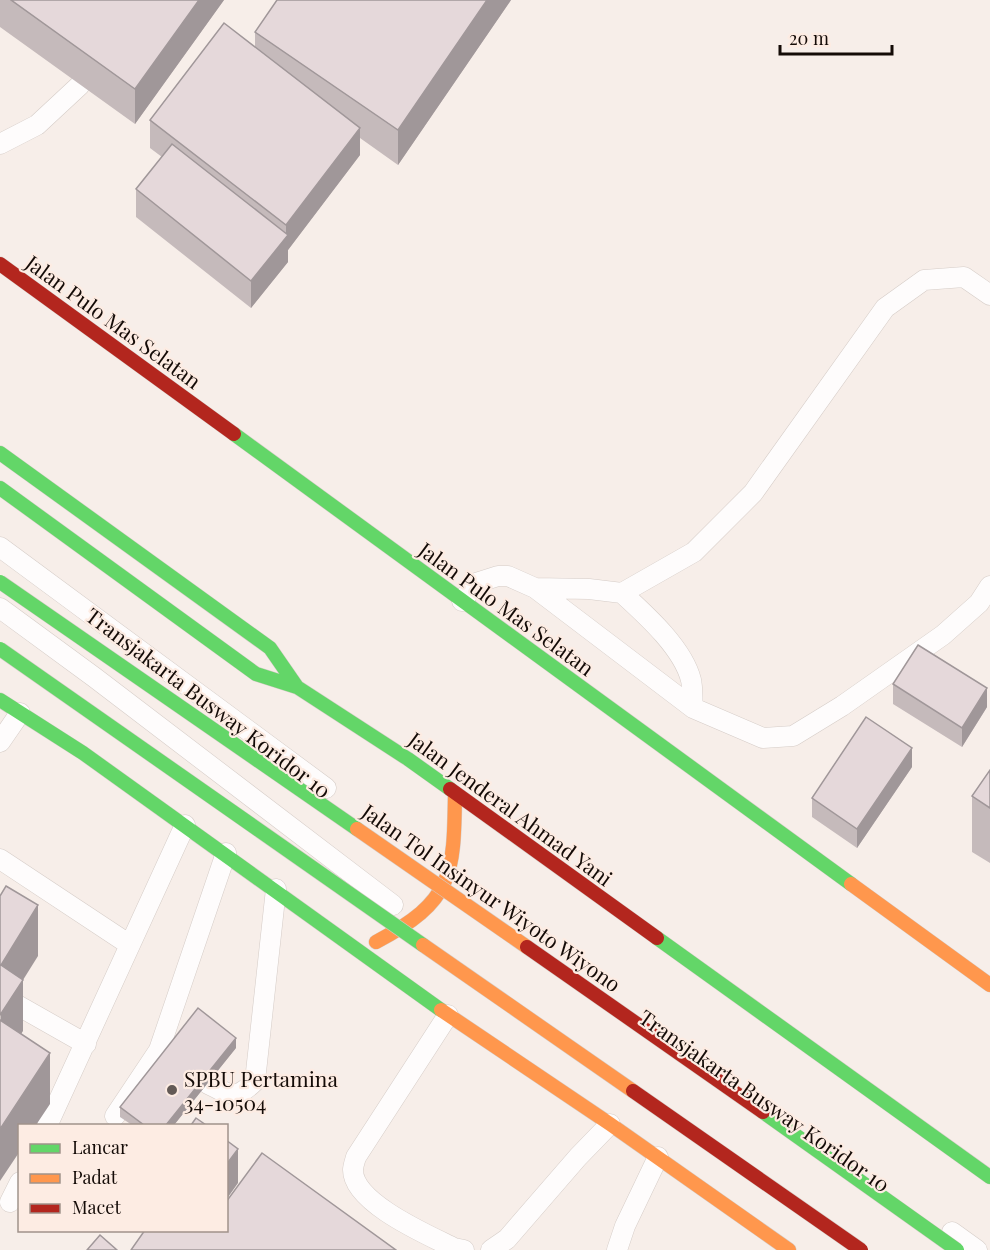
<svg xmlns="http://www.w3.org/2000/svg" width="990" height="1250" viewBox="0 0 990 1250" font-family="'Playfair Display',serif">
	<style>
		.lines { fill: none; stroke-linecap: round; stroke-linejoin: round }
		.lane-casing { stroke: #d5ccc7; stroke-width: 21 }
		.fast-casing { stroke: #d5ccc7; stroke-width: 15 }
		.slow-casing { stroke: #d5ccc7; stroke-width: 15 }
		.jam-casing { stroke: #d5ccc7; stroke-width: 15 }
		.lane { stroke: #fefcfc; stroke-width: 20 }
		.fast { stroke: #63d668; stroke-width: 14 }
		.slow { stroke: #ff974d; stroke-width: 14 }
		.jam { stroke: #b3261e; stroke-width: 14 }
		.fast-bridge-casing { stroke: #d5ccc7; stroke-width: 15; stroke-linecap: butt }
		.slow-bridge-casing { stroke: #d5ccc7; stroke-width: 15; stroke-linecap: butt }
		.jam-bridge-casing { stroke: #d5ccc7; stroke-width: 15; stroke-linecap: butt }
		.fast-bridge { stroke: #63d668; stroke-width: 14 }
		.slow-bridge { stroke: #ff974d; stroke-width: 14 }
		.jam-bridge { stroke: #b3261e; stroke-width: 14 }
		.wall { fill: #c5babb }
		.shaded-wall { fill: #a09799 }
		.building { fill: #e5d8da; stroke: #a09799; stroke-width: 1.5 }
		.poi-dot { fill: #635a56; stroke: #fdece3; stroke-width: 2 }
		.labels { text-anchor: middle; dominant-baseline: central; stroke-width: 4.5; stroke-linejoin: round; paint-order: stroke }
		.street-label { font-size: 21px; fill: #140b07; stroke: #fdece3 }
		.poi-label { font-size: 21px; fill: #140b07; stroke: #fdece3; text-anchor: start }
	</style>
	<rect width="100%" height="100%" fill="#f7eee9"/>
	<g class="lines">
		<defs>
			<path id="lane" d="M0,144L37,125L80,85
				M0,547L326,788
				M535,588L693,708L763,738L793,736L842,706L943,635L979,603L990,586
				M622,593C646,615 683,648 691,680C693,689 692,699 693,708
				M462,601L476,583L498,576H508L535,588L589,589L622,593L694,552L753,493L885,308L924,280L964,277L990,295
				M0,608L94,677L393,905
				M0,742L20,713
				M0,859L130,945
				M10,1001L86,1044
				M448,1015L356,1157C355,1161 353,1166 353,1170C353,1203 428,1235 454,1248L464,1250
				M208,1084C231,1095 235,1101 255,1081L276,889
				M115,1116L159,1050L226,853
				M47,1126L185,825
				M10,1202L20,1182
				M952,1232L977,1250
				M491,1250L507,1239L578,1157L610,1124
				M617,1250L625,1226L658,1157"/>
			<path id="fast" d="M234,434L851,884
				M0,453L270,648L297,687
				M0,488L256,674L297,687L408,759L450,789
				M0,700L83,753L441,1010
				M657,938L990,1177"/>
			<path id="slow" d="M851,884L990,985
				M376,942C453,901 454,876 455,793
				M441,1010L610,1124L789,1250"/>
			<path id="jam" d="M0,264L234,434
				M450,789L657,938"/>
		</defs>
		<use href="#lane" class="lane-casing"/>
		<use href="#fast" class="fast-casing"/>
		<use href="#slow" class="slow-casing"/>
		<use href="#jam" class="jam-casing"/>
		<use href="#lane" class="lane"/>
		<use href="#fast" class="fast"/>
		<use href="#slow" class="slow"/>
		<use href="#jam" class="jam"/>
		<defs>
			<path id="fast-bridge" d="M0,582L357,829
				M0,649L423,945
				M763,1112L957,1250"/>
			<path id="slow-bridge" d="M357,829L527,947
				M423,945L633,1091"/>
			<path id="jam-bridge" d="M527,947L763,1112
				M633,1091L861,1250"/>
		</defs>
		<use href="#fast-bridge" class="fast-bridge-casing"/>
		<use href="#slow-bridge" class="slow-bridge-casing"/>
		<use href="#jam-bridge" class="jam-bridge-casing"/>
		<use href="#fast-bridge" class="fast-bridge"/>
		<use href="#slow-bridge" class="slow-bridge"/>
		<use href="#jam-bridge" class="jam-bridge"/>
	</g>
	<path class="wall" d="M0,0H224L135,124L0,27Z
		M511,0L398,165L360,138V155L288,250V262L251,308L136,217V189L162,157L150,148V120L255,47V32Z
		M893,684L987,707L962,747L893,704Z
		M912,767L857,848L812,817V798Z
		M990,770V863L972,852V796Z
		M236,1048L174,1125H132L120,1117V1107Z"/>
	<path class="shaded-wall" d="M199,0H224L135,124V89Z
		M487,0H511L398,165V130Z
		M360,128V155L288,250V262L251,308V281L286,237V225Z
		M987,688V707L962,747V728Z
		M912,748V767L857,848V829Z
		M38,905V956L23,980V1031L0,1067L1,965Z
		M236,1038V1048L174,1125H166Z
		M50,1053V1104L36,1125H20V1151L0,1181V1129Z
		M238,1149V1183L226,1200V1165Z"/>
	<path class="building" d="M11,0H199L135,89Z
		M277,0H487L398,130L255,32Z
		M224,23L360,128L286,225L150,120Z
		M172,144L288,235L251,281L136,189Z
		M918,645L987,688L962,728L893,684Z
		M866,717L912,748L857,829L812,798Z
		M990,770V808L972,796Z
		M6,886L38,905L1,965L23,980L0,1015V896Z
		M198,1008L236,1038L166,1125H144L120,1107Z
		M0,1020L50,1053L0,1129Z
		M196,1118L206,1125H191Z
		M226,1140L238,1149L226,1165Z
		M262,1153L396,1250H131L145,1230H226V1202Z
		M100,1235L117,1250H87Z"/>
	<circle class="poi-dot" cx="172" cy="1090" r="6"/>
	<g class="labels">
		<g class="street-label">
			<text transform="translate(114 321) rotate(36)">Jalan Pulo Mas Selatan</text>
			<text transform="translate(507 608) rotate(36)">Jalan Pulo Mas Selatan</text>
			<text transform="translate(209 702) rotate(37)">Transjakarta Busway Koridor 10</text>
			<text transform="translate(511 808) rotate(36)">Jalan Jenderal Ahmad Yani</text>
			<text transform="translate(492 897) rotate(35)">Jalan Tol Insinyur Wiyoto Wiyono</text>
			<text transform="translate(765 1100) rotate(35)">Transjakarta Busway Koridor 10</text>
		</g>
		<g class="poi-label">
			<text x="184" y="1078">SPBU Pertamina<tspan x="184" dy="24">34-10504</tspan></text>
		</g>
	</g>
	<rect x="18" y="1124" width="210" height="108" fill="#fdece3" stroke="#a0928b" stroke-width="1.5"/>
	<rect x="30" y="1144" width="30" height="9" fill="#63d668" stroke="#a0928b" stroke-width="1.5"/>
	<text x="72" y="1154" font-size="18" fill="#140b07">Lancar</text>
	<rect x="30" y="1174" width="30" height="9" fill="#ff974d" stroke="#a0928b" stroke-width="1.5"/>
	<text x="72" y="1184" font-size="18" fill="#140b07">Padat</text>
	<rect x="30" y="1204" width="30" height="9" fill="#b3261e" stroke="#a0928b" stroke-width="1.5"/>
	<text x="72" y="1214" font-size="18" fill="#140b07">Macet</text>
	<path d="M780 45v9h112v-9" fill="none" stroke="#140b07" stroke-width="3"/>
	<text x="789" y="45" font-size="18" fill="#140b07" stroke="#fdece3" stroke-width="4.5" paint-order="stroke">20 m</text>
</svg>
